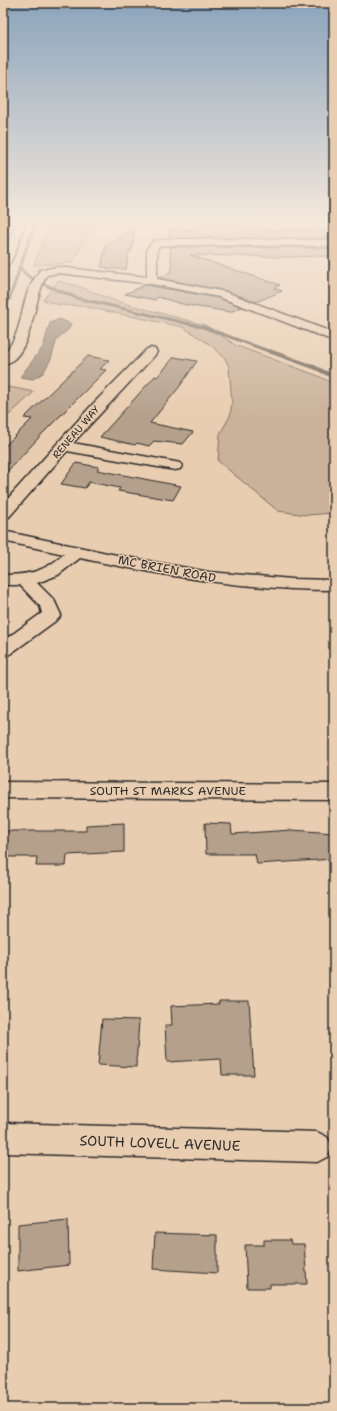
<svg xmlns="http://www.w3.org/2000/svg" width="337" height="1411" viewBox="0 0 337 1411" font-family="'Shantell Sans',sans-serif">
	<style>
		.green { fill: #cab29a; stroke: #7a6e62 }
		.water { fill: #9e8d7b; stroke: #70665b }
		.lines { fill: none; stroke-linecap: round; stroke-linejoin: round }
		.stream-far1 { stroke: #70665b; stroke-width: 3 }
		.stream { stroke: #70665b; stroke-width: 4 }
		.building { fill: #b4a08b; stroke: #2b2b2b }
		.minor-casing { stroke: #2b2b2b; stroke-width: 3 }
		.minor { fill: #e9cdb0; fill-rule: evenodd }
		.labels { text-anchor: middle; dominant-baseline: central; stroke-width: 3; stroke-linejoin: round; paint-order: stroke }
		.far-street-label { font-size: 10px; fill: #2b2b2b; stroke: #e9cdb0 }
		.street-label { font-size: 12px; fill: #2b2b2b; stroke: #e9cdb0 }
		.near-street-label { font-size: 14px; fill: #2b2b2b; stroke: #e9cdb0 }
	</style>
	<rect width="100%" height="100%" fill="#e9cdb0"/>
	<filter id="ink" filterUnits="userSpaceOnUse"><feTurbulence type="fractalNoise" baseFrequency=".025" numOctaves="2"/><feDisplacementMap in="SourceGraphic" scale="8" xChannelSelector="R" yChannelSelector="G"/><feConvolveMatrix kernelMatrix="1 2 1 2 8 2 1 2 1" color-interpolation-filters="sRGB"/></filter>
	<g filter="url(#ink)">
		<path class="green" d="M51,220H145L93,227L72,263L34,265Z
			M58,281L78,286L115,301L205,325L237,346L316,375L334,384V513L307,515L278,511L218,461L220,434L230,416L232,403L229,367L225,358L211,345L183,327L82,306L60,305L43,300Z
			M9,387L34,392L9,415L3,414V392Z"/>
		<path class="water" d="M60,319L71,324L69,329L57,339L51,359L43,373L33,379L20,377L43,347L50,323Z"/>
		<g class="lines">
			<path class="stream-far1" d="M19,267L25,274L33,279
				M43,284L77,298L203,327L271,352
				M3,318L36,220"/>
			<path class="stream" d="M269,351L314,367L334,377"/>
		</g>
		<path class="building" d="M201,224L242,225L243,228H246L266,230H334V238H169V230L201,229Z
			M135,228L132,251H129L126,269H107V267H101L106,245Z
			M170,247L334,248V256L282,257L190,255L280,285L274,288L282,291L256,302L226,291L159,278L172,271Z
			M145,285L219,298L242,307L230,312L186,305L158,297L155,300L125,294Z
			M88,356L109,360L100,369L106,370L44,432L3,476V448L32,419L24,418Z
			M174,357L197,361L180,386L150,423L193,432L183,444L154,441L149,446L137,443L135,445L100,437L155,376L157,377L165,368Z
			M76,463L99,467L97,470L181,486L173,500L118,491L120,488L89,482L85,488L61,484Z
			M124,823V852L67,855L66,866H36L37,857H3V831H86V825Z
			M205,823L231,824L232,834L292,830L334,833V859L257,864L255,854H206Z
			M219,1001H249L254,1075H222L221,1059L167,1062L165,1025H172L171,1006L219,1004Z
			M102,1019L139,1020L136,1067L98,1065Z
			M68,1219L69,1265L18,1271V1224Z
			M155,1233L217,1235V1273L153,1269Z
			M264,1240H290L291,1244H304L307,1284H270V1288H247L245,1245H264Z"/>
		<g class="lines">
			<defs>
				<path id="minor" d="M15,220H25C23,230 13,267 3,269V254L12,234Z
					M171,239L334,240V246L171,245L160,246L157,249V279L226,292L334,333V341L219,297L152,284L58,273L47,275C32,298 34,357 3,365V354C20,338 20,316 27,294C30,285 35,278 40,270L58,267L147,277V249L153,241Z
					M151,348L155,349L157,352L155,355L73,443L175,462L180,463L182,466L180,469L175,470L67,451L9,517L3,519V504L91,406L147,349Z
					M3,531L126,557L209,572L292,579L334,580V590C248,590 164,576 80,558L58,575L37,583L54,600L61,615L58,619L10,654L3,656V641L42,613L40,606L20,585H3V575C29,575 44,572 64,554L3,541Z
					M3,782L334,784V800L3,798Z
					M3,1123L317,1132L327,1137L332,1147L327,1157L317,1162L3,1153Z"/>
			</defs>
			<use href="#minor" class="minor-casing"/>
			<use href="#minor" class="minor"/>
		</g>
	</g>
	<linearGradient id="sky" x2="0" y2="1"><stop stop-color="#8aa4bc"/><stop offset="0.53" stop-color="#f5e8db"/><stop offset="1" stop-color="#f5e8db" stop-opacity="0"/></linearGradient>
	<rect width="337" height="418" fill="url(#sky)"/>
	<g class="labels">
		<g class="far-street-label">
			<text transform="translate(76 432) rotate(-49)">RENEAU WAY</text>
		</g>
		<g class="street-label">
			<text transform="translate(167 569) rotate(11)">MC BRIEN ROAD</text>
			<text x="168" y="791">SOUTH ST MARKS AVENUE</text>
		</g>
		<g class="near-street-label">
			<text transform="translate(160 1143) rotate(2)">SOUTH LOVELL AVENUE</text>
		</g>
	</g>
	<rect width="337" height="1411" fill="none" stroke="#e9cdb0" stroke-width="16"/>
	<rect x="8" y="8" width="321" height="1395" fill="none" stroke="#2b2b2b" stroke-width="1.5" filter="url(#ink)"/>
</svg>
